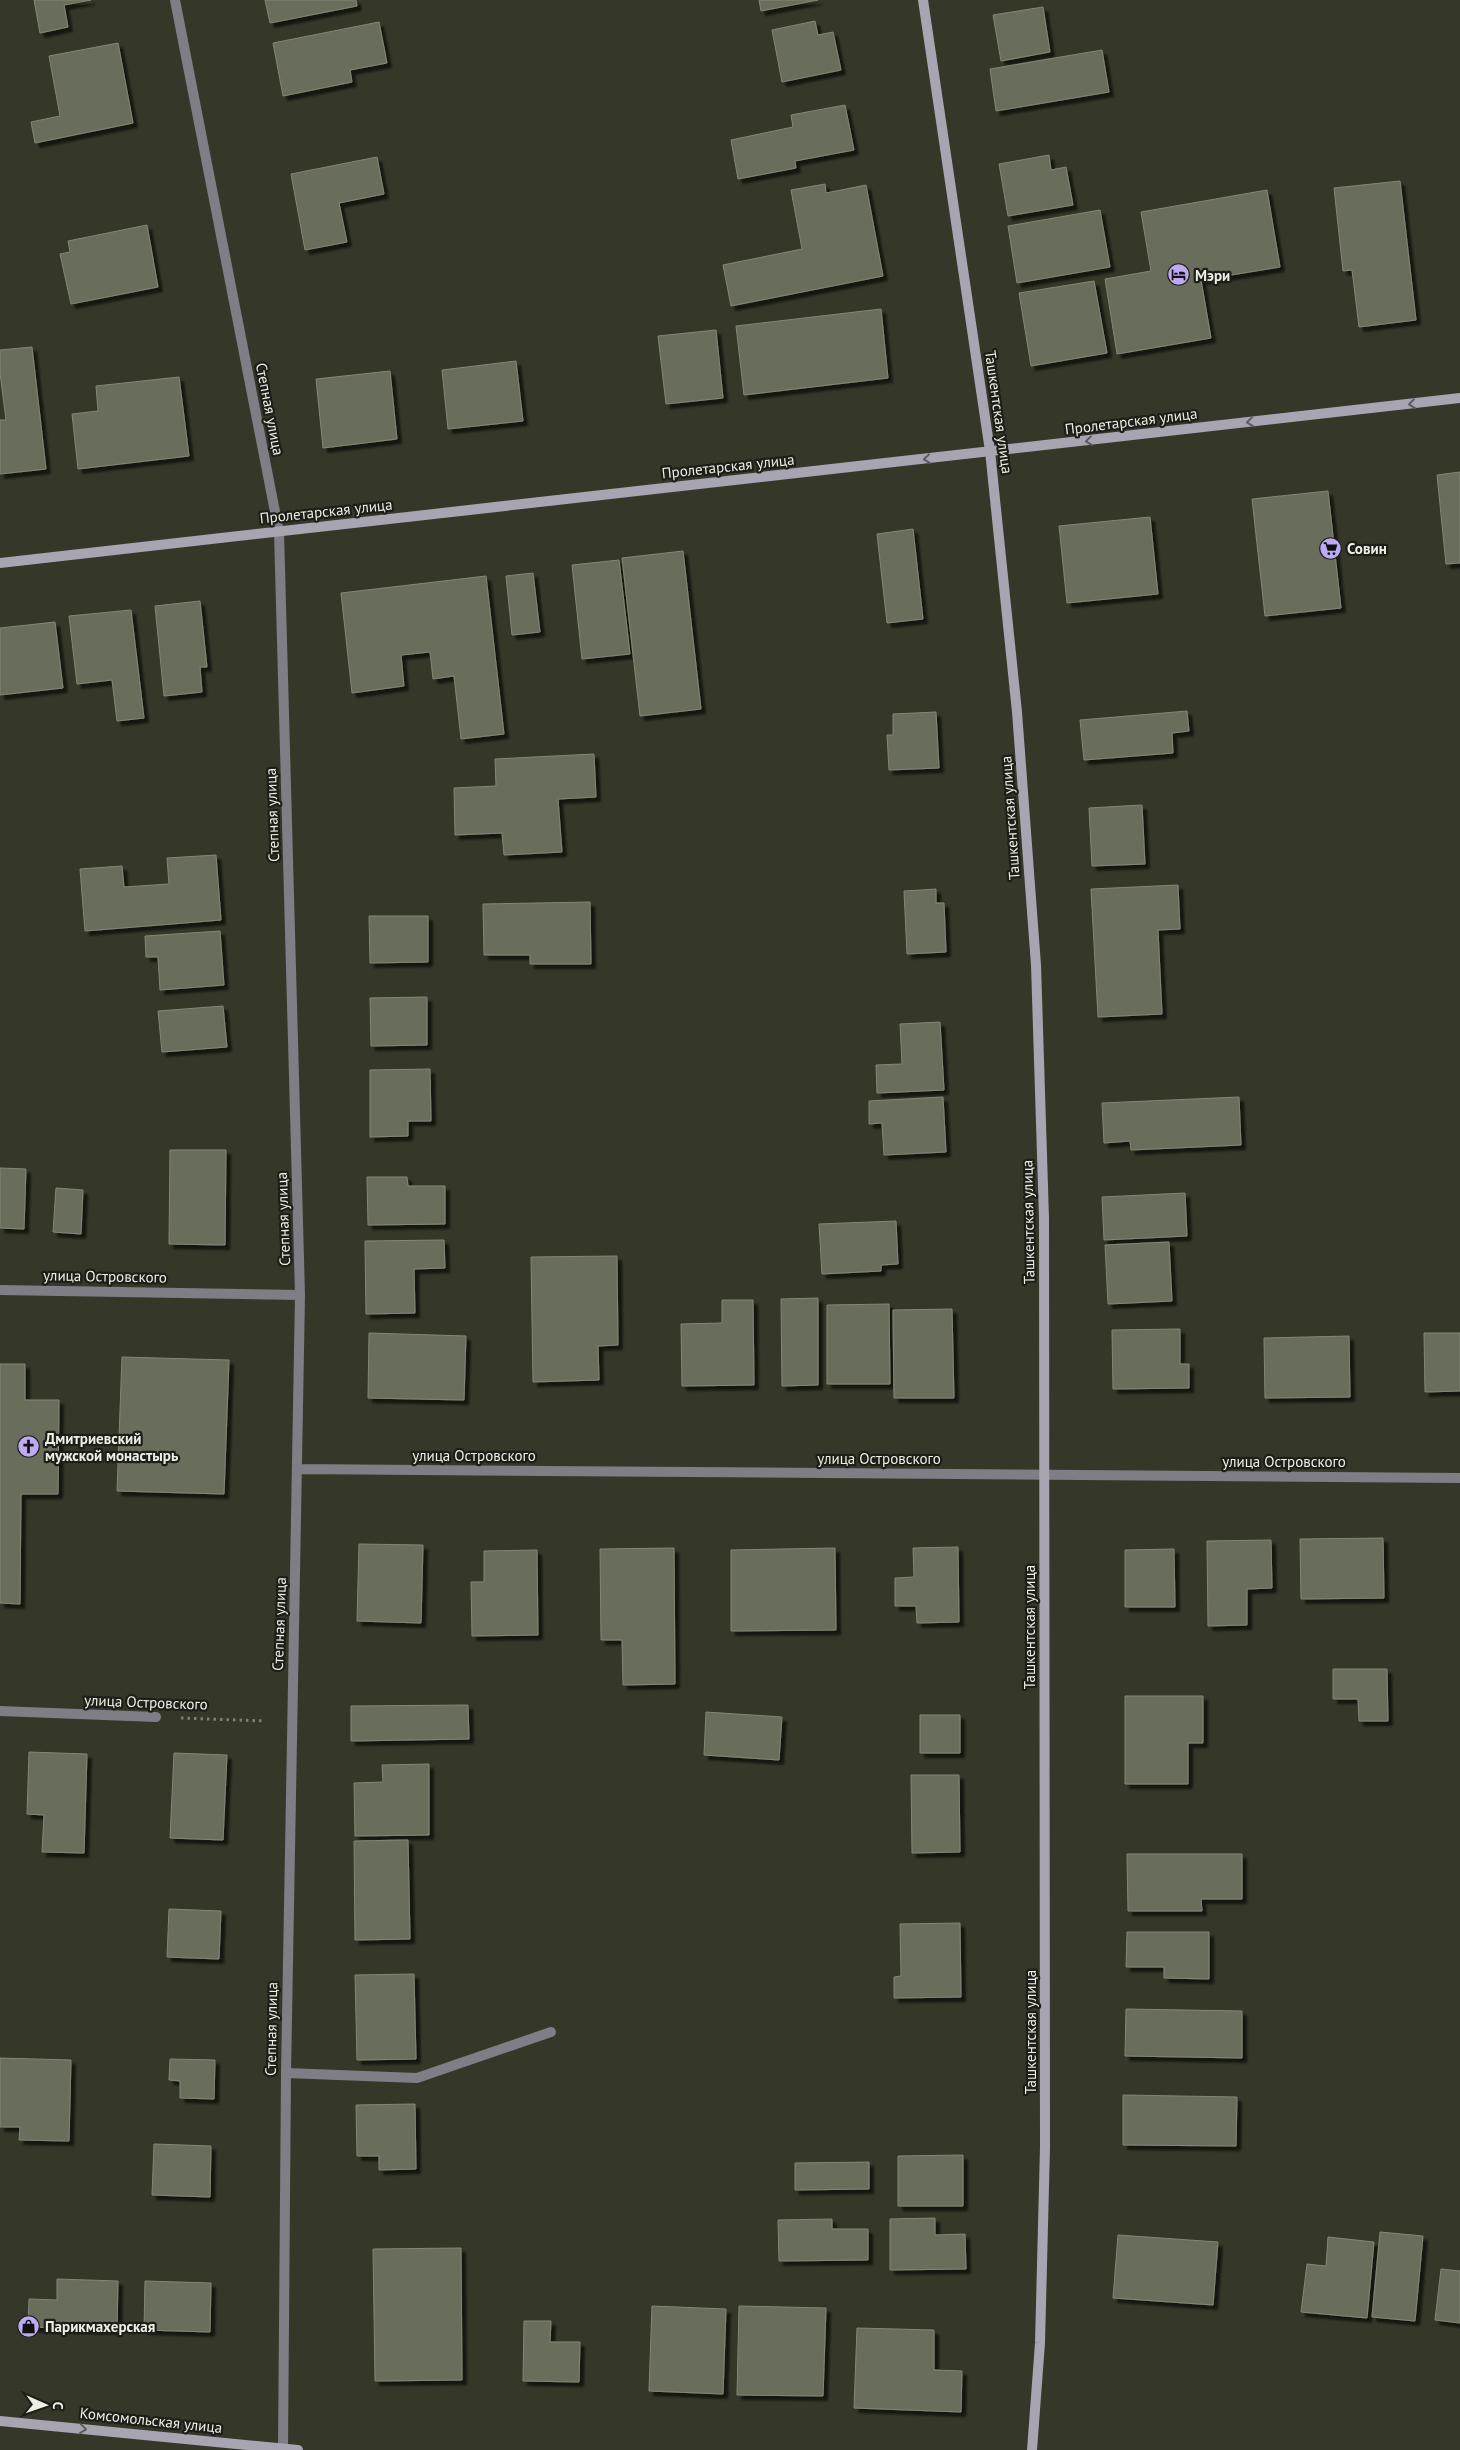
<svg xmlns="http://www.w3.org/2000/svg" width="1460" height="2450" viewBox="0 0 1460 2450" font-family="'PT Sans',sans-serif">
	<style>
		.building { fill: #696d5b; stroke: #838774; filter: url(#shadow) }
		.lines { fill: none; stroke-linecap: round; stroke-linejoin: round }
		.path { stroke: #7d8072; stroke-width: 3; stroke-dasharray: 2.5 4; stroke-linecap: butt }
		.lane { stroke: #7f7d85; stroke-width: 10 }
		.street { stroke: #7f7d85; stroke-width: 10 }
		.secondary { stroke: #a8a4b2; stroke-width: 10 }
		.oneway { stroke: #5c5a5d }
		.labels { text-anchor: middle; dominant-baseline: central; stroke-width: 4.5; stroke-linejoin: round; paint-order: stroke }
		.poi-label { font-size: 15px; font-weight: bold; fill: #ecefe4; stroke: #1d1e17; text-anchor: start }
		.street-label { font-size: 15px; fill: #ecefe4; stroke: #1d1e17 }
	</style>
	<defs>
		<filter id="shadow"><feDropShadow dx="4.5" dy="4.5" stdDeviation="1" flood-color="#0009"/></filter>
	</defs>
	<rect width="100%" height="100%" fill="#353828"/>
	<path class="building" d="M34,0H91L64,5L68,27L40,33Z
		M265,0H356L357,6L270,23Z
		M759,0H818L761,11Z
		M1043,7L1050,52L1001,61L993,15Z
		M815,21L818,35L833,32L841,70L782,82L772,30Z
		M379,22L387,63L350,70L352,82L283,96L273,43Z
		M118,43L133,123L35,143L31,122L60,116L49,56Z
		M1102,50L1109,92L996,111L990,69Z
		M845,105L854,150L795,161L796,168L738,179L731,140L793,127L791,115Z
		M1049,155L1051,170L1066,167L1073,205L1008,216L999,164Z
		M377,157L384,194L339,203L347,242L305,250L291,174Z
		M1400,181L1416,320L1359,327L1352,270L1343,271L1334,188Z
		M825,184L826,193L866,185L883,276L731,306L723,265L802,249L791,190Z
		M1267,190L1280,267L1201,280L1211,338L1117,354L1105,279L1151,271L1141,212Z
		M1100,210L1110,267L1017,283L1008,226Z
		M147,225L158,287L71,304L60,254L70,252L68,241Z
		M1094,281L1107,353L1031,366L1019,293Z
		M881,309L888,378L744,395L736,326Z
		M716,330L723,398L666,404L658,336Z
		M32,347L46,469L0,474V420H6L0,373V350Z
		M516,361L523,421L448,429L442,370Z
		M390,371L397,439L323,448L316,379Z
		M179,377L189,456L78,469L72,414L98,411L96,386Z
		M1460,472V563L1446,564L1437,475Z
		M1328,491L1341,608L1265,616L1252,499Z
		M1150,517L1158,594L1067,603L1059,526Z
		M913,529L923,619L887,623L877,534Z
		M683,551L701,709L640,716L622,558Z
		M619,560L630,654L582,659L572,565Z
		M533,573L540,632L512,635L506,576Z
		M486,576L504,734L461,739L454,676L433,679L430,652L401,655L404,686L352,693L341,593Z
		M200,601L207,667H200L202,692L164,696L155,606Z
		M131,610L144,718L117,721L112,680L77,684L69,616Z
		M55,622L63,688L0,695V628Z
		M1187,711L1189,731L1172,733L1173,753L1084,760L1080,720Z
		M936,712L939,768L889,770L887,735H893V714Z
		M594,754L596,797L558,799L562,852L504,855L502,833L455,835L454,788L496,786L495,759Z
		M1142,805L1145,864L1092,866L1089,808Z
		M216,855L221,920L85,931L80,869L122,866L124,887L169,884L167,858Z
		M1178,885L1180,929L1158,930L1162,1014L1098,1017L1091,889Z
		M936,889V903H944L946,952L907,954L904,891Z
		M590,902L591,964H530V955H484L483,904Z
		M369,916H428V962L370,963Z
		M220,931L224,985L160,990L158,957H146L145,936Z
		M427,997V1045L371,1046L370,998Z
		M223,1006L227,1047L162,1052L158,1011Z
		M940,1022L944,1090L877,1093L876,1065L902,1064L900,1024Z
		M430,1069L431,1121H408V1136L370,1137V1070Z
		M943,1097L946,1152L884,1155L882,1123L869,1124V1101Z
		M1239,1097L1241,1145L1131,1150L1130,1141L1104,1143L1102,1103Z
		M170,1150H226L225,1245L169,1244Z
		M0,1168L26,1169L24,1229L0,1228Z
		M367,1177H407L408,1186H445V1224L368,1225Z
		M56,1188L83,1190L81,1234L53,1232Z
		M1185,1193L1187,1236L1104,1240L1102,1197Z
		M896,1221L898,1264L881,1265V1271L822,1274L819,1224Z
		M444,1240L445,1268L414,1269L415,1313L366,1314L365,1241Z
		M1169,1242L1172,1301L1108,1304L1105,1245Z
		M617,1256L618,1345L598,1346L599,1380L533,1382L531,1257Z
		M818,1298V1385L782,1386L781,1299Z
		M722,1300H753L754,1385L682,1386L681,1324L722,1323Z
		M889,1304L890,1384H827V1305Z
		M952,1309L954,1398H894L893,1310Z
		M1180,1329V1364H1189V1388L1113,1389L1112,1330Z
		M369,1333L466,1336L464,1400L368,1398Z
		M1424,1333H1460V1391L1425,1392Z
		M1349,1336L1350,1397L1265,1398L1264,1338Z
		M122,1357L229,1360L224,1494L117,1491Z
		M0,1364H25V1400H59L58,1494H21L20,1604L0,1603Z
		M1383,1538L1384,1598L1301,1599L1300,1539Z
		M1271,1540L1272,1588L1247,1589V1625L1208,1626L1207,1541Z
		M359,1544L423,1545L421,1623L357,1621Z
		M958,1547L959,1622L917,1623L916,1606H895V1578L914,1577L913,1548Z
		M674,1548L675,1684L623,1685L622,1640H601L600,1549Z
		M835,1548L836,1630L731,1631V1550Z
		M1174,1549L1175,1607H1125V1550Z
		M537,1550L538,1635L472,1636L471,1582H484V1551Z
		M1333,1669H1387L1388,1721H1359L1358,1699H1333Z
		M1125,1696H1203V1743H1188V1784H1125Z
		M468,1705L469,1739L351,1741V1706Z
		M706,1712L782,1717L779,1760L704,1755Z
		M920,1715H960V1753H920Z
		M29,1752L87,1754L84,1853L42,1852L44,1815L27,1814Z
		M174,1753L227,1755L223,1840L170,1838Z
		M429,1764V1835L355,1836L354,1783L383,1782L382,1765Z
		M911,1775H959L960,1852L912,1853Z
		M408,1840L410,1939L355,1940L354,1841Z
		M1127,1854H1242V1899H1201L1202,1911H1128Z
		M169,1909L221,1911L219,1959L167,1957Z
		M960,1923L961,1997L894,1998V1977L901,1976L900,1924Z
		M1127,1932H1209V1979L1164,1978V1967H1126Z
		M414,1974L416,2059L357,2060L355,1975Z
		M1126,2009L1242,2011V2058L1125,2056Z
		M0,2058L71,2060L69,2141L19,2140L20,2127H0Z
		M170,2059L215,2060L214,2099L180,2098V2081L169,2080Z
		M1123,2095L1237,2097L1236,2146L1123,2145Z
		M415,2104L416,2169L379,2170V2156H357L356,2105Z
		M154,2144L211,2146L210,2197L152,2195Z
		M963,2155V2206H898V2156Z
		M869,2162V2189L795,2190V2163Z
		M935,2218V2235L965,2234L966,2269L890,2270V2219Z
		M832,2219V2229H868V2260L779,2261L778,2220Z
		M1380,2232L1423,2236L1415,2321L1372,2317Z
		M1118,2235L1218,2242L1213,2305L1113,2298Z
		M1328,2237L1374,2242L1367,2318L1301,2312L1307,2264L1326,2266Z
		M461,2248L462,2380L375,2381L373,2249Z
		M1441,2269L1460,2271V2323L1435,2320Z
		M57,2279L118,2281L117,2330L28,2327L29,2299L57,2300Z
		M145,2281L211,2283L210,2332L144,2330Z
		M652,2306L726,2309L723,2394L649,2391Z
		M739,2306L826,2308L823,2396L737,2395Z
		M524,2321H551L550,2342H580L579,2382L523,2381Z
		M857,2328L934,2330V2370L962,2371L961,2412L854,2408Z"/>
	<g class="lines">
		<path class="path" d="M181,1718L265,1721"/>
		<path class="lane" d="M286,2073L417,2078L551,2032"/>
		<path class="street" d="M175,0L279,532L300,1295L286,2073L283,2448
			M0,1290L300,1295
			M298,1469L1460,1478
			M0,1711L156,1717"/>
		<path class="secondary" d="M923,0L990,451L1017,712L1036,965L1044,1218L1045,2147L1040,2343L1032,2450
			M0,563L1460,398
			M0,2421L298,2450"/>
	</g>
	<defs><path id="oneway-chevron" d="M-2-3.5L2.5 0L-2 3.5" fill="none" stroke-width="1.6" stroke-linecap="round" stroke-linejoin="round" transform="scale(1.25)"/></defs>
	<g class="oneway">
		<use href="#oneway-chevron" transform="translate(1412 404) rotate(173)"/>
		<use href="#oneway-chevron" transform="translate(1250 422) rotate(173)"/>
		<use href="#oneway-chevron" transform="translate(1089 441) rotate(173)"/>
		<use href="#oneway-chevron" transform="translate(927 459) rotate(174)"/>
		<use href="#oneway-chevron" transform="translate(83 2429) rotate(6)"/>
	</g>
	<defs>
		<symbol id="hotel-disc" viewBox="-11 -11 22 22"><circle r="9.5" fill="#bea9f5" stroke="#1d1e17"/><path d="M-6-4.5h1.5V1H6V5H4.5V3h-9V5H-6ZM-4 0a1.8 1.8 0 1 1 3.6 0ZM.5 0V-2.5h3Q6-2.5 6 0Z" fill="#111"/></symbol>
		<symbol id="supermarket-disc" viewBox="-11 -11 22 22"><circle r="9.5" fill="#bea9f5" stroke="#1d1e17"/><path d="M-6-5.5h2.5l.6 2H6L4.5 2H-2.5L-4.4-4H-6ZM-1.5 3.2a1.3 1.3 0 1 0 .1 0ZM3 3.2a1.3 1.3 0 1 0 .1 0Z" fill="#111"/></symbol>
		<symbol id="church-disc" viewBox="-11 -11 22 22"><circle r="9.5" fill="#bea9f5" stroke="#1d1e17"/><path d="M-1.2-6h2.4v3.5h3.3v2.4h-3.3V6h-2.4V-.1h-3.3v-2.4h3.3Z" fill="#111"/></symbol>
		<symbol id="shop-disc" viewBox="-11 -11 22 22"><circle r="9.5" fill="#bea9f5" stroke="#1d1e17"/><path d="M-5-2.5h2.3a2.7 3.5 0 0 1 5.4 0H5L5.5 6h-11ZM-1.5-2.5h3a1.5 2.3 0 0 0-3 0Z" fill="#111"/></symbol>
	</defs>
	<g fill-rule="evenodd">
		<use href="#hotel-disc" x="1166" y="262" width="25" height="25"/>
		<use href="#supermarket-disc" x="1318" y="536" width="25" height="25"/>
		<use href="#church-disc" x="16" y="1434" width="25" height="25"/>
		<use href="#shop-disc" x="16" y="2314" width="25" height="25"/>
	</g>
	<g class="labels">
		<g class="poi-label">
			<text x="1195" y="275">Мэри</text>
			<text x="1347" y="548">Совин</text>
			<text x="45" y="1438">Дмитриевский<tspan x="45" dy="17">мужской монастырь</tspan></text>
			<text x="45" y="2326">Парикмахерская</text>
		</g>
		<g class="street-label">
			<text transform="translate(270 409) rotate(79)">Степная улица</text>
			<text transform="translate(999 412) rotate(82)">Ташкентская улица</text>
			<text transform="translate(1131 421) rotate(-7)">Пролетарская улица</text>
			<text transform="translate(728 466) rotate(-6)">Пролетарская улица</text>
			<text transform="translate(326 511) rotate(-6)">Пролетарская улица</text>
			<text transform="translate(272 815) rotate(-92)">Степная улица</text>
			<text transform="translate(1010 818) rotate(-94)">Ташкентская улица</text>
			<text transform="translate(283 1219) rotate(-92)">Степная улица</text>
			<text transform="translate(1028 1222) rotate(-91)">Ташкентская улица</text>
			<text transform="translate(105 1276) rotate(1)">улица Островского</text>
			<text x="474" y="1455">улица Островского</text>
			<text x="879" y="1458">улица Островского</text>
			<text x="1284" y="1461">улица Островского</text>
			<text transform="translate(279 1624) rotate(-88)">Степная улица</text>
			<text transform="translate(1029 1627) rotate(-90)">Ташкентская улица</text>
			<text transform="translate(146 1702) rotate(2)">улица Островского</text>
			<text transform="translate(271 2029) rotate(-89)">Степная улица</text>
			<text transform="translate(1030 2032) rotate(-90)">Ташкентская улица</text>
			<text transform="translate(151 2420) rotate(6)">Комсомольская улица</text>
		</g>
	</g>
	<g transform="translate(45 2405) rotate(92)" stroke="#1d1e17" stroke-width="4" paint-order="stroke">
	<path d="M0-4L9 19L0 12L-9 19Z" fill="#ecefe4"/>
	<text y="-8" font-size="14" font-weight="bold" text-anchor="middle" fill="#ecefe4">С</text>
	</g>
</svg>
